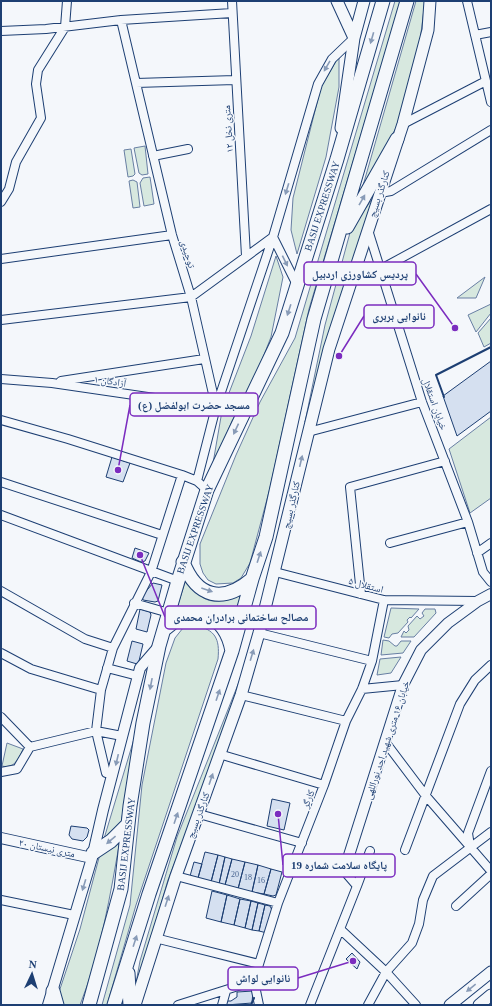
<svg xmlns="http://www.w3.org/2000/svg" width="492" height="1006" viewBox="0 0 492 1006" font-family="'Times New Roman','Noto Naskh Arabic',serif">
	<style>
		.green { fill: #d7e8df; stroke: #687fa3 }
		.building { fill: #d5e0f0; stroke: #1d3f73 }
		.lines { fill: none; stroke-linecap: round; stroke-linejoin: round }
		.minor-casing { stroke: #1d3f73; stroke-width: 10 }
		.tertiary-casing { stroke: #1d3f73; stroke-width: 12 }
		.secondary-casing { stroke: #1d3f73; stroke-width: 13 }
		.trunk-casing { stroke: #1d3f73; stroke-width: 15 }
		.minor { stroke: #f4f7fb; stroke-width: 8 }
		.tertiary { stroke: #f4f7fb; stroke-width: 10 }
		.secondary { stroke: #f4f7fb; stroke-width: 11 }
		.trunk { stroke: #f4f7fb; stroke-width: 13 }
		.wall { stroke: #1d3f73; stroke-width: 2 }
		.oneway { fill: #889bb7 }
		.labels { text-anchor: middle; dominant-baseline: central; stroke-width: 3; stroke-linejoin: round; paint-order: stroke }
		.number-label { font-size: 8px; fill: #4b6792 }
		.street-label { font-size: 10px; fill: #1d3f73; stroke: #f4f7fb }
		.leader { fill: none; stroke: #7b2cbf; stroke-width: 1.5 }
		.callout-dot { fill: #7b2cbf; stroke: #f4f7fb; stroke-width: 1.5 }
		.callout { fill: #f4f7fb; stroke: #7b2cbf; stroke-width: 1.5 }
		.callout-label { font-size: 11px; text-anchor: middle; font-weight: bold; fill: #1d3f73 }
	</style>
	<rect width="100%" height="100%" fill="#f4f7fb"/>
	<path class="green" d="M395,1H401L309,309L270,488L250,563L241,578L233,583L216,584L208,580L203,573L200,564V544L236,455L260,402L295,338Z
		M416,1H425L418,57L396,128L362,189Z
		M339,56V87L326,157L297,254L291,230L293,198L321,87Z
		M145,146L148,174L142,175L139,173L134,148Z
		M131,149L135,174L133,176L128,177L124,150Z
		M150,177L154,204L144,206L140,183L143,178Z
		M133,180L137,182L140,207L133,208L129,181Z
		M375,195L305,422L325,325L351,229Z
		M276,256L283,277L271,337L253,383L232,421L212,469L222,411L251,336Z
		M485,277L476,298H457Z
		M491,304V313L476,332L468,315Z
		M491,318V343L484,347L478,333Z
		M491,417V498L470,513L449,449Z
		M186,579C204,604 212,606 241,594L231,630C214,605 202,607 175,614Z
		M391,608L419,609L411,618L410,617L407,620L408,622L398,633L392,634L389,638L384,637Z
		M425,609H435L436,613L414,637H401L404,631L406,633L409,630L408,626L417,616L420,619L424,616L422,613Z
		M195,625C215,630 220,638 218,659L136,905L107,1005H102L130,905L142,785L166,663L175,638L183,628Z
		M383,640L389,641L395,646H397L401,641H411L403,653L381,655Z
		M401,657L391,673L377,675L380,659Z
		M245,667L207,780L168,880L133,999L140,961L177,837Z
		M134,739L121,824L103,842Z
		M7,743L23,749C19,759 14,769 2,766Z
		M120,840C110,896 101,952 80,1005H62L59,992L80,929L100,854Z"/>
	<path class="building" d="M491,361V411L457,436L443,396Z
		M112,457L130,463L123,482L106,477Z
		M135,548L149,553L145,561L141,562L132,558Z
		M153,583L162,585L158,601L155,602L143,600L142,596Z
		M140,609L150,612L151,615L147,632L136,629Z
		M132,641L143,644L139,661L137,664L127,661Z
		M272,799L290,803L284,830L267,826Z
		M71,826L87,828L89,830L87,837L83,841L72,839L69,835Z
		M205,852L218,855L211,882L198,878Z
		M218,855L225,857L219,884L211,882Z
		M225,857L232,859L225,885L219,884Z
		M232,859L245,862L238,889L225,885Z
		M194,862L202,864L198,878L190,876Z
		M245,862L258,865L252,892L238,889Z
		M258,865L271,869L264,894L252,892Z
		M271,869L282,872L276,895L273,896L264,894Z
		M212,891L227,895L221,922L206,918Z
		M227,895L240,899L234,925L221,922Z
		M240,899L251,901L245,928L234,925Z
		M251,901L258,903L252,930L245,928Z
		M258,903L265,905L259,931L252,930Z
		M265,905L270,906L272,910L267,933L259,931Z
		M352,953L360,962L357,969L346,959Z
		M253,991L252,1003L226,1005L227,1001H231L237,997V992Z"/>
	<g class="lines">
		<defs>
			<path id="minor" d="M232,1L246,256
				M467,1L491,102
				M121,20L172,235L191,297L216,407L197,481L207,490
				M1,31L46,29L121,20L232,13
				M475,35L491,32
				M136,83L235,80
				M403,124L486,81
				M153,156L188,149
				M380,193L391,191L491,130
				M1,202L9,189L16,162L41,118L36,84L38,70L65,27L67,1
				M368,230L422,402L468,522L483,572L491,582
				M273,237L297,285
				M1,259L172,235
				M381,269L491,209
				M1,320L191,297L273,237
				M1,379L52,383L216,407L273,237L318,84L332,59L354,38
				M61,381L204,359
				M1,420L68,439L182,475
				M308,432L422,402
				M1,482L162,535
				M1,515L178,581
				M390,543L468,522
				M477,553L491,543
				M275,572L384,600L478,601
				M1,591L85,639L113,648
				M361,594L350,487L445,461
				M134,603L169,613
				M259,633L372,661
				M1,653L31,669L101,690
				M107,668L138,676
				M362,689L403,685
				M241,695L346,721
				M1,717L30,747
				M386,743L426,796L491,871
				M30,747L96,731L122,736
				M219,754L324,785
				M1,772L17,769L30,747
				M113,774L106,773L96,731L101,690L113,648L151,572L182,475L197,481
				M199,814L302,843
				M470,846L468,833L491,771
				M405,850L460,704L475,680L491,665
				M176,876L278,903
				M357,886L370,851
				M1,900L74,915
				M456,906L491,874
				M340,929L386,972L416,1005
				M155,938L259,964
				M178,1005L254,981
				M222,1005L226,991
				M259,1005L254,981L259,964L278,903L324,785L346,721L362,689L372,661L384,600
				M310,1005L357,886L344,871
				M368,1005L386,972L412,943L419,924L423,900L433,876L491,832"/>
			<path id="tertiary" d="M1,838L92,858
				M344,871L403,685L421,650L448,623L478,601L491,594
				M48,1005L92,858L103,810L140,668L159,646"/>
			<path id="secondary" d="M337,1L354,38
				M341,128L354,38L364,1
				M135,1005L176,876L241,695L259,633L329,349L403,124L428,30L430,1
				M450,1005L491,972
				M479,1005L491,995"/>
			<path id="trunk" d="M347,227L397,139
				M183,562C197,598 223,604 252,579
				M165,629C193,603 225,613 232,651
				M93,853L111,841L128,824
				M128,973L130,1005
				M53,991L57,1005
				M89,1005L121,889L130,806L143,723L159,646L178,581L207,490L282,333L337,159L383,1
				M114,1005L149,894L232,651L252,579L266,537L314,319L407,1"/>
		</defs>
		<use href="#minor" class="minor-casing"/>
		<use href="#tertiary" class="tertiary-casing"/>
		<use href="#secondary" class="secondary-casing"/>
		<use href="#trunk" class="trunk-casing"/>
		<use href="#minor" class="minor"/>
		<use href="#tertiary" class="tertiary"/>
		<use href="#secondary" class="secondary"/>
		<use href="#trunk" class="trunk"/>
		<path class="wall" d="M444,397L436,375L491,347
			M251,1005L254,998"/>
	</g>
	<defs><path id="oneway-solid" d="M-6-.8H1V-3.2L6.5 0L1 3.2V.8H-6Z"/></defs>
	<g class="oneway">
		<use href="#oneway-solid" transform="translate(372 38) rotate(106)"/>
		<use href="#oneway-solid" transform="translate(327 66) rotate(120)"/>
		<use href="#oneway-solid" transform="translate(287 189) rotate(107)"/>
		<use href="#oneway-solid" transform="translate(362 200) rotate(-60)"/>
		<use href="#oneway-solid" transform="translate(285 261) rotate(64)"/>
		<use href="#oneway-solid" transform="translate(289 310) rotate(108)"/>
		<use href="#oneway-solid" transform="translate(236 429) rotate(115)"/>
		<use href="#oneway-solid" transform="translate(301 461) rotate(-77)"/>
		<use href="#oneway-solid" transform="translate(259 557) rotate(-72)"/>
		<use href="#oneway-solid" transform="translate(207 590) rotate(19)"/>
		<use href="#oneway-solid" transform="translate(252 655) rotate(-73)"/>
		<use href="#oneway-solid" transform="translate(151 684) rotate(101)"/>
		<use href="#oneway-solid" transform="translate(218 695) rotate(-71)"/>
		<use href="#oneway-solid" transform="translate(117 760) rotate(103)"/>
		<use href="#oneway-solid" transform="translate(211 779) rotate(-71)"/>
		<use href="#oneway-solid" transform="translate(176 818) rotate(-71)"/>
		<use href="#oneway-solid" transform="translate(111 840) rotate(140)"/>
		<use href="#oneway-solid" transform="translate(84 885) rotate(107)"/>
		<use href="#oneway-solid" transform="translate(167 901) rotate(-72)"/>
		<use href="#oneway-solid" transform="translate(135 941) rotate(-72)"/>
		<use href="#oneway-solid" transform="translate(471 988) rotate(141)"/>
	</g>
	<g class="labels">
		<g class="number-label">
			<text x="235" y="874">20</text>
			<text x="248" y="877">18</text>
			<text x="261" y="880">16</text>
		</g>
		<g class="street-label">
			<text transform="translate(228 129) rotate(-94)">۱۲ متری نخل</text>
			<text transform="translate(379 194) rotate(-72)">کنارگذر بسیج</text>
			<text transform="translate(322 206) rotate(-72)">BASIJ EXPRESSWAY</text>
			<text transform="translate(188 254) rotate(73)">توحیدی</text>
			<text transform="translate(110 381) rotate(8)">آزادگان ۱</text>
			<text transform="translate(435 404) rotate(70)">خیابان استقلال</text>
			<text transform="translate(291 505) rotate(-77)">کنارگذر بسیج</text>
			<text transform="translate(195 529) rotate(-71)">BASIJ EXPRESSWAY</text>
			<text transform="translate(366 585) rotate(15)">استقلال ۵</text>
			<text transform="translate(387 740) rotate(-72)">خیابان ۱۶ متری شهید احد نوراللهی</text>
			<text transform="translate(308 799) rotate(-69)">کارگر</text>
			<text transform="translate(198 815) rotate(-70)">کنارگذر بسیج</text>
			<text transform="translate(126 844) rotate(-83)">BASIJ EXPRESSWAY</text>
			<text transform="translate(47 848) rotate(12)">۲۰ متری نیستان</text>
		</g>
	</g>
	<path class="leader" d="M455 328L416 274M339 356L364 316M118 470L130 405M140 555L165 617M278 814L283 865M353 961L298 978"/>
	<g class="callout-dot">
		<circle cx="455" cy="328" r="4"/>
		<circle cx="339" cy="356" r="4"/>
		<circle cx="118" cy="470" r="4"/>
		<circle cx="140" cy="555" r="4"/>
		<circle cx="278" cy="814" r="4"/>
		<circle cx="353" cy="961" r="4"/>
	</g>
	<g class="callout">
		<rect x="304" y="262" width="112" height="23" rx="4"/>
		<rect x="364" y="305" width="70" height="23" rx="4"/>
		<rect x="130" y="393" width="128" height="23" rx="4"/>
		<rect x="165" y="606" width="151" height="23" rx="4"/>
		<rect x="283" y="854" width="112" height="23" rx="4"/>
		<rect x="228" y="967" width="70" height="23" rx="4"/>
	</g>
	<g class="callout-label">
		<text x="360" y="278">پردیس کشاورزی اردبیل</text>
		<text x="399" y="320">نانوایی بربری</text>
		<text x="194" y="409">مسجد حضرت ابولفضل (ع)</text>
		<text x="241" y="621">مصالح ساختمانی برادران محمدی</text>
		<text x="339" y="869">پایگاه سلامت شماره 19</text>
		<text x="263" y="982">نانوایی لواش</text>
	</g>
	<rect width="492" height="1006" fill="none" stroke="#1d3f73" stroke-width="4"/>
	<g transform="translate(32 974) rotate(4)" stroke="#f4f7fb" stroke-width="3" paint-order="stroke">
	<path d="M0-3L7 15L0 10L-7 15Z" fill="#1d3f73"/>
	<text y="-6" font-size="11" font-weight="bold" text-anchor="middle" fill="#1d3f73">N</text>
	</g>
</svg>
